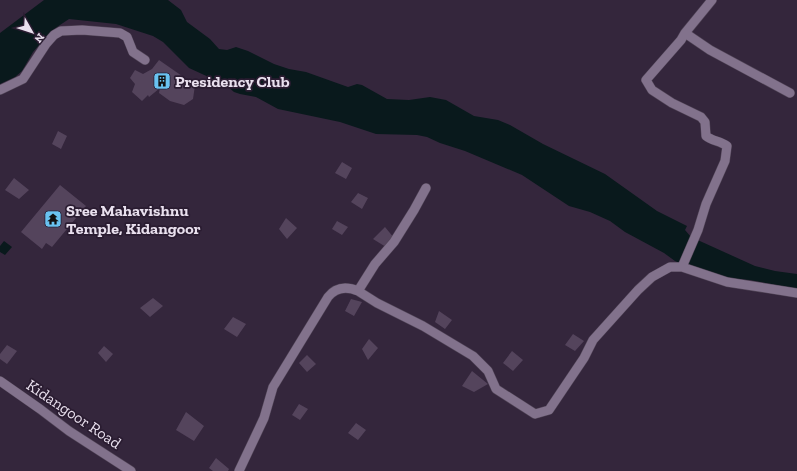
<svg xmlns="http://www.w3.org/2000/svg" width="797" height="471" viewBox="0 0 797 471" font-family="'Zilla Slab',serif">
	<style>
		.water { fill: #09191c }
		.building { fill: #54445c }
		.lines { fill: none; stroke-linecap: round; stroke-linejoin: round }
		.street-casing { stroke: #514557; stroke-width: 10 }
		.street { stroke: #82728c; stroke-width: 9 }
		.labels { text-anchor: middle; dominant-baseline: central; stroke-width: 3.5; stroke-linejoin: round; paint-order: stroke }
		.poi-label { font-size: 16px; font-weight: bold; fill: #e9e0ee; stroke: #2a1c31; text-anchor: start }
		.street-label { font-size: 16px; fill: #e9e0ee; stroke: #2a1c31 }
	</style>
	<rect width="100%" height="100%" fill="#34263c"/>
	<path class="water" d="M44,0H168L181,10L187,22L210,39L219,49L227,50L236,47L248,51L274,64L289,69L306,72L348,87L357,84L362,85L387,99L409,100L430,97L446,100L474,116L498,120L510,125L543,144L605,174L657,211L687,226L685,230L691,237L755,266L775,271L797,274V289L750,280L711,277L675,261L664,253L625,232L610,221L590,212L569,206L522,175L465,151L440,143L427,137L417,135L376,134L340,122L278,109L256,97L240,94L234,92L226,85L189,68L163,42L153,36L116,24L69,19L51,31L33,52L22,71L15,77L0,84V33Z
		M4,241L12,247L5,255L0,252V246Z"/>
	<path class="building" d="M159,60L195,85L193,99L184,105L170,101L159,93L160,88L149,97L148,95L142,101L132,92L135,84L130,78L135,70L143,74L152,69Z
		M58,131L67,136L61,149L52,144Z
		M342,162L352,168L346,179L335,173Z
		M14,178L29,190L19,199L5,190Z
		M60,185L86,206L52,247L46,243L42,249L21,232Z
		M358,193L368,198L362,209L351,202Z
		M286,218L297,228L287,239L279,229Z
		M337,221L348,227L342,235L332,229Z
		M385,227L394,238L386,247L373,239Z
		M153,298L163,306L150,317L140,308Z
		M351,299L362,302L354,316L345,311Z
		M439,311L452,320L445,329L435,322Z
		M233,317L246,324L237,337L224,329Z
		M573,334L584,341L575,351L565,345Z
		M369,339L378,348L368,360L362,349Z
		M7,345L17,351L7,364L0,359V354Z
		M104,346L113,354L106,362L98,353Z
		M512,351L523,360L513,371L503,363Z
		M307,355L316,364L307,372L299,363Z
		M472,371L488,384L474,392L462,386Z
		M299,404L308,409L300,420L292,415Z
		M186,412L204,426L194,441L176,430Z
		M356,423L366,430L358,440L348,433Z
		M216,458L229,469L228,471H213L209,468Z"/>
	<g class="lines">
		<defs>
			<path id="street" d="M685,33L710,50L790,93
				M0,90L23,79L46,44L54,35L61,31L82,30L120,33L127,37L133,52L145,60
				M682,267L698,230L706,204L725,161L727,146C720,141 712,141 706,136L705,122L701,117L672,103L652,90L646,80L681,40L685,33L712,0
				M358,291L377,303L423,326L473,356L488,371L496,389L535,414L549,410L584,358L593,340L638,290L652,277L670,267H682L727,282L797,293
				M0,381L40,409L69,431L131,471
				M239,471L264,418L273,387L328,297C336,287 346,286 358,291L375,264L394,242L414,210L426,188"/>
		</defs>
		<use href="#street" class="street-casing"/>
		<use href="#street" class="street"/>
	</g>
	<defs>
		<symbol id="building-square" viewBox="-11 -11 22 22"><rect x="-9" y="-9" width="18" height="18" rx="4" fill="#69c3f1" stroke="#2a1c31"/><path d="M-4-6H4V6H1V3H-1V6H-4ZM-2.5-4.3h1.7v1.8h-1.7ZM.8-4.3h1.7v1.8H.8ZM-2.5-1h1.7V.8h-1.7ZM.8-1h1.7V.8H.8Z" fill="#111"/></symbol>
		<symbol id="temple-square" viewBox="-11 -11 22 22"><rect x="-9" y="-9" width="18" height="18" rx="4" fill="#69c3f1" stroke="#2a1c31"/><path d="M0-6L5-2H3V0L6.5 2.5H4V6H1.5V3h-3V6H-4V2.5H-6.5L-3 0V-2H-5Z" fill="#111"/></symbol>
	</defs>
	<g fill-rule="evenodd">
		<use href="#building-square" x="152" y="71" width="20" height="20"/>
		<use href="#temple-square" x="43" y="209" width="20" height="20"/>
	</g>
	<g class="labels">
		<g class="poi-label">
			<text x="175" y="81">Presidency Club</text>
			<text x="66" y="210">Sree Mahavishnu<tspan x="66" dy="18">Temple, Kidangoor</tspan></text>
		</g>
		<g class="street-label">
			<text transform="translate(74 414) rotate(34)">Kidangoor Road</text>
		</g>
	</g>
	<g transform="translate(32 32) rotate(129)" stroke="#2a1c31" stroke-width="3" paint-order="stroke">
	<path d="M0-3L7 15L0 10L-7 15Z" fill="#e9e0ee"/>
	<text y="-6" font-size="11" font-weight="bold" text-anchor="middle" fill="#e9e0ee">N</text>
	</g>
</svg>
